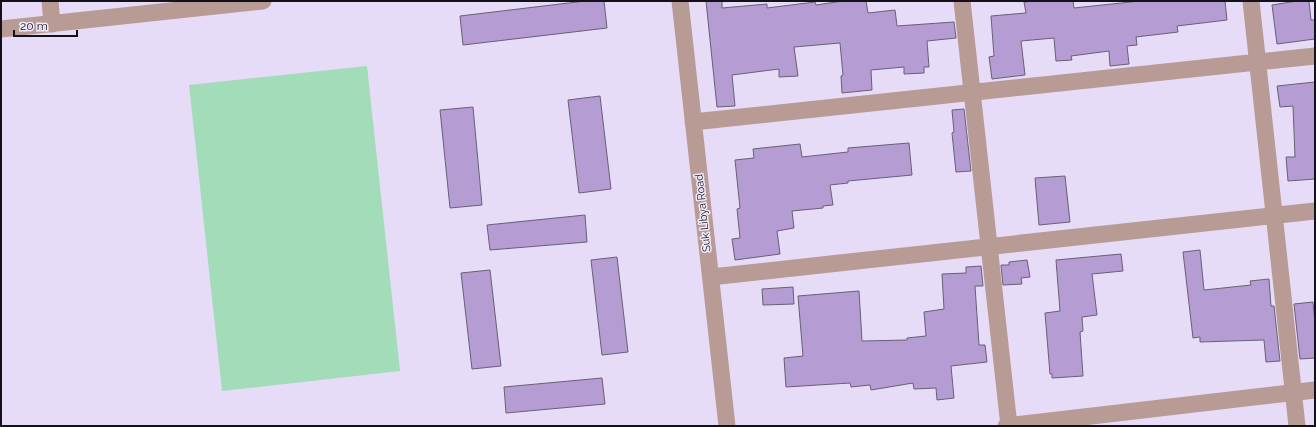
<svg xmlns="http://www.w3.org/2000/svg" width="1316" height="427" viewBox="0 0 1316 427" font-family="Raleway,sans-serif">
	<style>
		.green { fill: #a2dcb9 }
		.building { fill: #b59cd3; stroke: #695f76 }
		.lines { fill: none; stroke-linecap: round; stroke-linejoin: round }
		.street { stroke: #b99b96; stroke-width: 17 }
		.labels { text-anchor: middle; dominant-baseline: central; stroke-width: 3; stroke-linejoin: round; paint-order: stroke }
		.street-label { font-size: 11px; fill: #15111a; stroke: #f2ebfc }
	</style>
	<rect width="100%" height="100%" fill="#e7dcf7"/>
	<path class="green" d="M367,66L400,371L222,391L189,85Z"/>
	<path class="building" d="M585,1H604L607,28L463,45L460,16Z
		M706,1H722V8L767,4V8L815,2L816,5L843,1H866L868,13L895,10L897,26L954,22L956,38L927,41L929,67H924V73L904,74V67L871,70L872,90L842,93L841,76L843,75L840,43L794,47L798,76L779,77V69L732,75L735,106L717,107Z
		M1034,1H1073L1074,8L1140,1H1225L1227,20L1177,26L1178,32L1136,37L1137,45L1127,46L1129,64L1110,66L1109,51L1071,56L1072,60L1056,61L1054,38L1021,41L1025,75L992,79L989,57L994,56L991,16L1026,13L1024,2Z
		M1297,1H1309L1311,20H1315V39L1277,44L1272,5Z
		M1315,82V179L1288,181L1286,157H1295L1293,106L1280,107L1277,86Z
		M600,96L611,189L579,193L568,100Z
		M473,107L482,205L450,208L440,110Z
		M964,109L971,171L956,172L952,133L954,132L952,110Z
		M909,143L912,175L848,181V183L830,185L833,205L823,206V208L792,211L794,228L777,231L780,254L735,260L732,239L740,238L737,209L740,208L735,160L754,158L753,149L800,144L802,157L848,152V148Z
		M1065,176L1070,222L1039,225L1035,178Z
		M585,215L587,242L490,250L487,225Z
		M1200,250L1204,290L1251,285L1250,281L1269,279L1271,306H1274L1280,361L1266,362L1264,340L1200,342V337L1193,338L1183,252Z
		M1121,254L1123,271L1092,274L1097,315L1082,317L1083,331L1080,332L1083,376L1052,378V374H1050L1045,313L1060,311L1056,260Z
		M617,257L628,352L602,355L591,260Z
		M1027,260L1030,277L1021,278L1022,284L1003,285L1001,265H1009V262Z
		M981,266L983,286H975L979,345H985L987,362L951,366L954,398L937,400L936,388L914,389L913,383L871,390L870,385L851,387L850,383L786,387L784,358L803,356L798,296L859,291L862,341L907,340V338L926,336L924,312L944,309L942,274L966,273V267Z
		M490,270L501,366L472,369L461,273Z
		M793,287L794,304L763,305L762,289Z
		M1313,302L1315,322V358L1300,359L1294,304Z
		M602,378L605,404L506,413L504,387Z"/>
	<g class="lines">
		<path class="street" d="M50,1L52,24
			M680,1L727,426
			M962,1L1009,426
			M1251,1L1297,426
			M1,29L263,1
			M693,122L1315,56
			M711,277L1315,211
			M1006,426L1315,390"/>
	</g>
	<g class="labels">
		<g class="street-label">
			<text transform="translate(703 213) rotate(-96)">Suk Libya Road</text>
		</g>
	</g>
	<rect width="1316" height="427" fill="none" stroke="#15111a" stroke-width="4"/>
	<path d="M14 30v6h63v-6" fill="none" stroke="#15111a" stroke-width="2"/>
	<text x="20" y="30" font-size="12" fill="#15111a" stroke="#f2ebfc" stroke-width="3" paint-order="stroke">20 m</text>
</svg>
